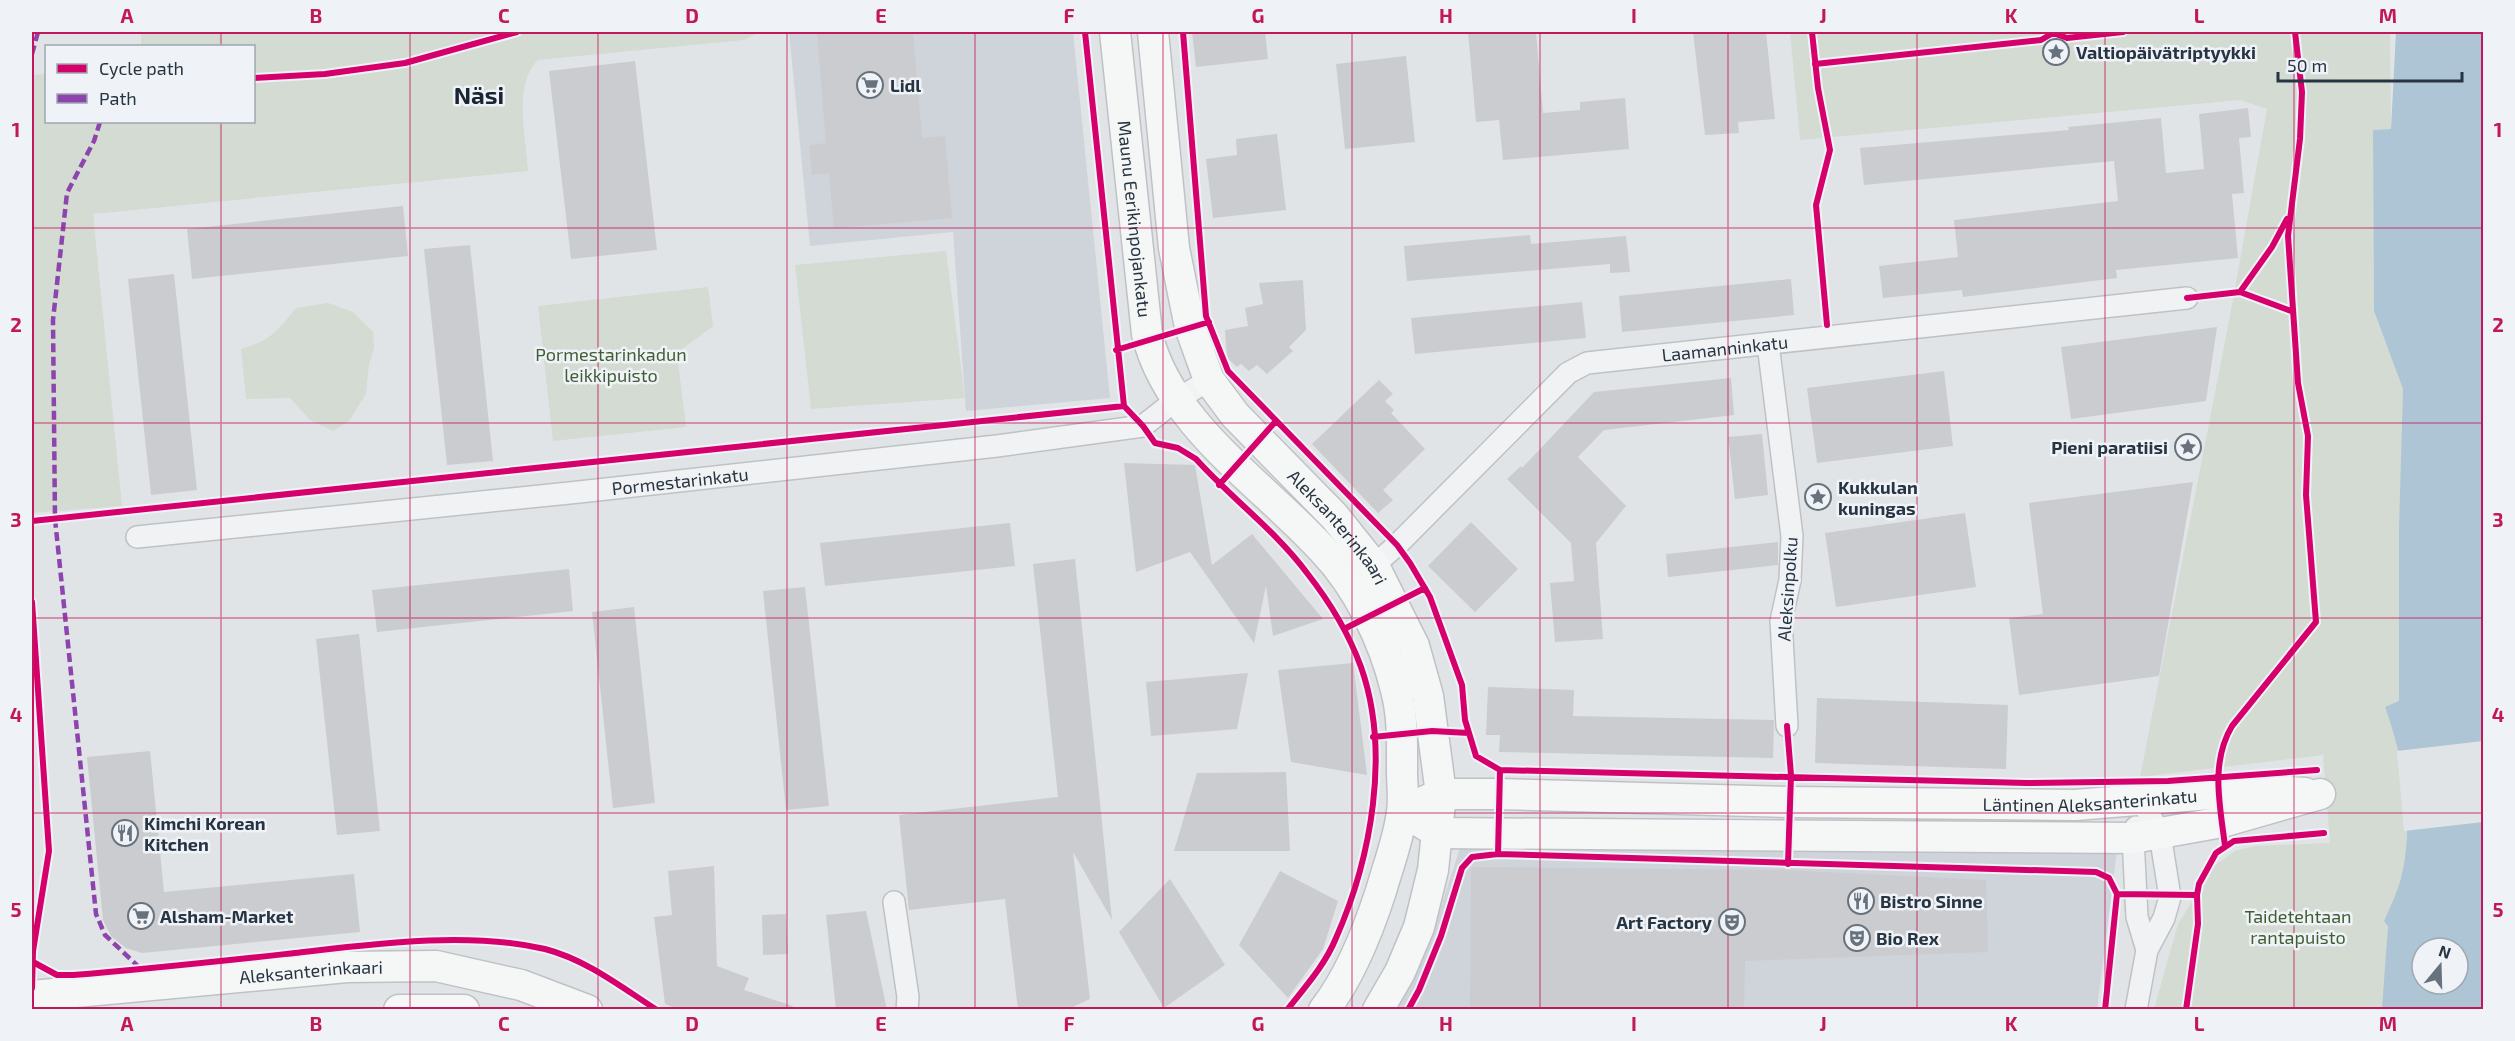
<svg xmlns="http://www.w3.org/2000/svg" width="2515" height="1041" viewBox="0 0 2515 1041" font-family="'Exo 2',sans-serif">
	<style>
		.built { fill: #cfd4db }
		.green { fill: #d3dbd2 }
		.water { fill: #adc5d4; fill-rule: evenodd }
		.pier { fill: #e1e4e7 }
		.building { fill: #cacccf }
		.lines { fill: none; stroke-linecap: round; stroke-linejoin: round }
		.street-casing { stroke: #bfc2c5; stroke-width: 24 }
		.secondary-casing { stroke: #bfc2c5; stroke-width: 33 }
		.street { stroke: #f1f2f3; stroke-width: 21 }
		.secondary { stroke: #f5f6f6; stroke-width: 30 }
		.quiet { stroke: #8e44ad; stroke-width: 4.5; stroke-dasharray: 9 4.5; stroke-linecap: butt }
		.cycleway-casing { stroke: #eff3f7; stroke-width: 10 }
		.cycleway { stroke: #d6006c; stroke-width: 6 }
		.grid { fill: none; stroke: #c2185b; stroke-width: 1.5; stroke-opacity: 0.55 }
		.labels { text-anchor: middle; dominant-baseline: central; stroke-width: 5; stroke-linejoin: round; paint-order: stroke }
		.poi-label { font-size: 18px; font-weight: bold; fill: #273442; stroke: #eff3f7; text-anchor: start }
		.street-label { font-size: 18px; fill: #273442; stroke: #eff3f7 }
		.park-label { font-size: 18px; fill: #415e33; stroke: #eff3f7 }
		.district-label { font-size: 24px; font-weight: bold; fill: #192532; stroke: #eff3f7 }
		.neatline { fill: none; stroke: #c2185b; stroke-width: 2 }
		.grid-label { font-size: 20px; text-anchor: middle; font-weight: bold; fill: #c2185b }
	</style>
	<rect width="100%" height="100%" fill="#e1e4e7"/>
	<path class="built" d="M789,32H1073L1110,398L966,411L953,232L810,246Z
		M1460,848L2117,851L2097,1009L1393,1010L1411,980L1440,910Z"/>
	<path class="green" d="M141,32H760L744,40L538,60C513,82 526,140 528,171L93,214L122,506L32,513V75L46,74V122H254V46H141Z
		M1790,32H2390L2391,129L2373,130L2374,311L2403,389L2399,702L2385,707C2404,761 2415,822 2401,878C2397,893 2390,907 2384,921L2388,925L2383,1009H2154L2178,924L2214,866L2235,851L2255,846L2330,843L2323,755L2140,777L2230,316L2267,109L2240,100L1800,140Z
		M946,251L965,398L811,409L795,265Z
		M708,287L713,326L677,353L686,427L553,441L538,306Z
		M328,303L353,312L373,332L374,348L369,364L366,394L349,421L333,431L310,420L290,398L246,399L241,349C270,341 278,331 296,308Z"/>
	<path class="water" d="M2396,32H2483V1009H2382L2388,926L2384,921C2390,907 2397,893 2401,878C2415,822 2404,760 2385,707L2399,701V529L2403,389L2374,311L2373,130L2391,129ZM2422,948H2458V984H2422Z"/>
	<path class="pier" d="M2483,741V822L2404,831L2397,751Z"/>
	<path class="building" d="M845,32H913L922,138L945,136L952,218L834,228L829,173L812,175L809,145L826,143L817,34Z
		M1192,32H1265L1268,59L1196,67Z
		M1468,32H1536L1543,113L1580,110V102L1625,98L1629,149L1503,160L1499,120L1476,122Z
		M1693,32H1766L1775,119L1738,122L1739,133L1705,135Z
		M1406,56L1415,142L1345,149L1336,64Z
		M635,61L657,250L571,259L549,71Z
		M2248,108L2251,137L2239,138L2244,193L2232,194L2238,258L2116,270L2117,278L1963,297L1962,290L1883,298L1879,266L1958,257L1954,220L2118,201L2114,161L1864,185L1860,148L2069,130L2068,127L2161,118L2166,173L2204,169L2199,114Z
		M1277,134L1286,210L1213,218L1206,159L1237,155L1236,139Z
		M403,206L408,256L192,279L187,229Z
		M1530,235L1531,244L1626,236L1630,272L1610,273V264L1407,281L1404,246Z
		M470,245L493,461L447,465L424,249Z
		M174,274L197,490L151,495L128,279Z
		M1791,279L1794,315L1622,332L1619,296Z
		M1303,280L1306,330L1289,347L1293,351L1267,374L1257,365L1249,371L1241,364L1237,367L1227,358L1225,330L1248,326L1245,308L1263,304L1259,283Z
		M1582,302L1586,338L1415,354L1411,318Z
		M2217,327L2206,401L2071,419L2061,347Z
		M1944,371L1953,446L1817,463L1807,388Z
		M1731,378L1734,415L1604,430L1578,457L1626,506L1596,543L1603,639L1555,642L1550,583L1574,581L1571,543L1507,479L1521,466L1522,468L1594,392Z
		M1379,380L1393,394L1385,401L1394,410L1391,413L1425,449L1383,490L1393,500L1378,513L1312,444Z
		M1762,434L1768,495L1735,499L1728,437Z
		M1124,463L1195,465L1212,565L1252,534L1323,619L1273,636L1266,586L1254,643L1190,552L1136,572Z
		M2193,482L2159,676L2019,695L2009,618L2043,614L2029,503Z
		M1965,513L1976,587L1836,607L1825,533Z
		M1471,522L1518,569L1475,612L1428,566Z
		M1010,523L1015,566L825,586L820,543Z
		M1778,542V565L1668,577L1666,554Z
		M1075,559L1112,920L1073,852L1090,999L1066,1010H1018L1005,899L909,910L899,815L1058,797L1033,564Z
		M569,569L573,611L377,632L372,590Z
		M805,587L829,806L786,810L763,591Z
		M634,607L655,803L613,808L592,612Z
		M359,634L380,831L337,835L316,639Z
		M1353,663L1367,775L1291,762L1278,670Z
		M1248,673L1237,729L1151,736L1146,682Z
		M1488,687L1574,690L1573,716L1774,720L1773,758L1499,752L1500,735H1486Z
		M1817,698L2008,705L2006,769L1815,763Z
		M150,751L164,892L354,874L360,932L142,953L126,948L111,936L103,920L87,757Z
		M1286,772L1290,851H1174L1197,773Z
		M714,866L717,966L749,978L744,990L793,1006L792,1010H680L665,1004L654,917L672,915L668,871Z
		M1471,867L1784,870L1986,880L1988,952L1745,961L1744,1010H1470Z
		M1280,871L1338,901L1323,949L1288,998L1239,945Z
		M1170,879L1225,965L1164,1008L1119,932Z
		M866,911L887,1010H836L826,915Z
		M786,914L788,954L763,955L762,915Z"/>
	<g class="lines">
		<defs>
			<g id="street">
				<path d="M1768,344L1792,536L1790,580L1781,621L1787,726"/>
				<path id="s1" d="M137,537L579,492L997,446L1143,426L1176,400L1209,380"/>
				<path id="s2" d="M1363,575L1397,545L1568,373L1587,363L2187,298"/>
				<path d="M2136,827L2133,838L2137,917L2147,950"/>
				<path d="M894,902L908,997L907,1010"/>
				<path d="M2136,1010L2147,950L2164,918L2170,897L2160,834L2142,801"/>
			</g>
			<g id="secondary">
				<path id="s3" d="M1115,32L1147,334C1169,425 1263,484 1323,550C1358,587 1384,640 1396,690C1403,716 1402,744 1402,771C1402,784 1404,799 1402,812C1399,838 1388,866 1381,891C1368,931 1350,977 1324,1010"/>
				<path id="s4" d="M1153,32L1174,248L1190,327L1209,380L1235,415L1334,516L1374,566L1414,646L1428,696L1441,794L1433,870L1419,927L1400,972L1378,1010"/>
				<path id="s5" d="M1423,802L1441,794H1499L1790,802L2075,805L2259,790L2305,793"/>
				<path d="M1422,823L1438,833L2133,838L2222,822L2320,794"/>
				<path id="s6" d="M32,996L347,967L436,966L521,985L587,1010"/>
				<path d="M399,1010H464"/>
			</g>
		</defs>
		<use href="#street" class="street-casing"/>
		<use href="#secondary" class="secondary-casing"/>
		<use href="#street" class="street"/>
		<use href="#secondary" class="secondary"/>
		<path class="quiet" d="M32,54L38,32
			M100,122L94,141L67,193L53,320L55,519L96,914L105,935L141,969"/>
		<defs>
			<path id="cycleway" d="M1085,32L1124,406L1143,426L1155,443L1178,448L1196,459C1231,498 1276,531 1307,573C1329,601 1349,634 1361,667C1391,752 1371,859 1336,938C1325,965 1305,987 1287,1010
				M1183,32L1206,316L1228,371L1397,545L1410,563L1430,597L1462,685L1465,720L1476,756L1500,770L1498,854
				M1812,32L1818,88L1830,150L1816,205L1827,325
				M1815,64L2041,40L2053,33L2067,38L2123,32
				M254,78L325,74L405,63L517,32
				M2240,292L2272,247L2287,219
				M2187,298L2240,292L2291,311
				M1116,350L1209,322
				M1219,485L1276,421
				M32,521L1124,406
				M32,602L49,851L33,951L32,988
				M1344,629L1425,588
				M1787,726L1791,775L1788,864
				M1373,737L1432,731L1469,733
				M1500,770L2027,783L2168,781L2317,770
				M2225,846C2220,805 2210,763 2232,726L2316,622L2306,495L2308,436L2298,383L2288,236L2300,139L2302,92L2295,32
				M33,962L57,975H73C148,969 221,961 295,953C373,944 468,931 545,949C587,960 621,987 657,1010
				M1408,1010L1419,990L1441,936L1462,868L1472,857L1498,854L2096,872L2109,878L2117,894L2197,895
				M2105,1010L2117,894
				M2186,1010L2198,924L2197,895L2199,884L2216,853L2234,841L2324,833"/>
		</defs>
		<use href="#cycleway" class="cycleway-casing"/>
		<use href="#cycleway" class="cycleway"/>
	</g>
	<path class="grid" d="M221,32V46M410,32V1010M598,32V1010M787,32V1010M975,32V1010M1163,32V1010M1352,32V1010M1540,32V1010M1728,32V1010M1917,32V1010M2105,32V1010M2294,32V1010M221,122V1010M32,228H2484M32,423H2484M32,618H2484M32,813H2484"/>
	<defs>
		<symbol id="sight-ring" viewBox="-11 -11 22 22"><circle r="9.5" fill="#eff3f7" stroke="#68727c" stroke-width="1.5"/><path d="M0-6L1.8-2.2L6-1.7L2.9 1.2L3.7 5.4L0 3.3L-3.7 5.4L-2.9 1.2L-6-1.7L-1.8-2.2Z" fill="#68727c"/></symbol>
		<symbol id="supermarket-ring" viewBox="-11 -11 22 22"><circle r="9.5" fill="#eff3f7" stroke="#68727c" stroke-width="1.5"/><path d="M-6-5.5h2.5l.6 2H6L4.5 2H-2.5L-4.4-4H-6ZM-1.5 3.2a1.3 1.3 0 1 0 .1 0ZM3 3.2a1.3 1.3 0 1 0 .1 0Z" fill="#68727c"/></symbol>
		<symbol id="restaurant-ring" viewBox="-11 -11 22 22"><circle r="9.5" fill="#eff3f7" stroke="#68727c" stroke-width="1.5"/><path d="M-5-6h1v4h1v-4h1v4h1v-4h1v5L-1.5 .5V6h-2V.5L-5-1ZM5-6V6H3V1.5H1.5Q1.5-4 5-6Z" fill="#68727c"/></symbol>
		<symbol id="theatre-ring" viewBox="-11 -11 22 22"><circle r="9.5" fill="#eff3f7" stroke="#68727c" stroke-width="1.5"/><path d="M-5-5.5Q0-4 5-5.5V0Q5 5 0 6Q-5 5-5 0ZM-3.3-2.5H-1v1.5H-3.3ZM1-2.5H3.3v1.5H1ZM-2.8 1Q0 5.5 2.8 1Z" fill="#68727c"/></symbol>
	</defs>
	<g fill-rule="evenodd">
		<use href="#sight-ring" x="2041" y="37" width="30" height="30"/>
		<use href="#supermarket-ring" x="855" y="70" width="30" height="30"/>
		<use href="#sight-ring" x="2173" y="432" width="30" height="30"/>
		<use href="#sight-ring" x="1803" y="482" width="30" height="30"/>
		<use href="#restaurant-ring" x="110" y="818" width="30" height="30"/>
		<use href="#restaurant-ring" x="1846" y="886" width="30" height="30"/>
		<use href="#supermarket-ring" x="126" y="901" width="30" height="30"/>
		<use href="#theatre-ring" x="1717" y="907" width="30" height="30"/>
		<use href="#theatre-ring" x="1842" y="923" width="30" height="30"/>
	</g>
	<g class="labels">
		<g class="poi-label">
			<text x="2076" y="52">Valtiopäivätriptyykki</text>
			<text x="890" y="85">Lidl</text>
			<text x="2168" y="447" text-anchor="end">Pieni paratiisi</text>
			<text x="1838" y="487">Kukkulan<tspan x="1838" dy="21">kuningas</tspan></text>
			<text x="144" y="823">Kimchi Korean<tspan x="144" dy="21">Kitchen</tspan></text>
			<text x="1880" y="901">Bistro Sinne</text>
			<text x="160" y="916">Alsham-Market</text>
			<text x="1712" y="922" text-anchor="end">Art Factory</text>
			<text x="1876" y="938">Bio Rex</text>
		</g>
		<g class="street-label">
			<text stroke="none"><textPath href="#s3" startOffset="188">Maunu Eerikinpojankatu</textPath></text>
			<text stroke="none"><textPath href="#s2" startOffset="448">Laamanninkatu</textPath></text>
			<text stroke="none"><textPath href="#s1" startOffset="546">Pormestarinkatu</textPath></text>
			<text stroke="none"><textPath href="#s4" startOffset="550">Aleksanterinkaari</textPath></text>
			<text transform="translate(1787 589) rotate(-86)">Aleksinpolku</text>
			<text stroke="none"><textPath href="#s5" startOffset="669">Läntinen Aleksanterinkatu</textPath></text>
			<text stroke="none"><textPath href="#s6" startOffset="280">Aleksanterinkaari</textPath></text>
		</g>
		<g class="park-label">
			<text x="611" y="354">Pormestarinkadun<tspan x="611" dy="21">leikkipuisto</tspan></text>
			<text x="2298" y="916">Taidetehtaan<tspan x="2298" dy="21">rantapuisto</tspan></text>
		</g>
		<g class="district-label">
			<text x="479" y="94">Näsi</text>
		</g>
	</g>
	<rect width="2515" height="1041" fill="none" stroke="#eff3f7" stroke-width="66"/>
	<rect x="45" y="45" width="210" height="78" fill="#eff3f7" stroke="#9fa7af" stroke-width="1.5"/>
	<rect x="57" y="64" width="30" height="9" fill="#d6006c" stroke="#9fa7af" stroke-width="1.5"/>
	<text x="99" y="75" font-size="18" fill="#273442">Cycle path</text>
	<rect x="57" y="94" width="30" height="9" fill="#8e44ad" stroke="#9fa7af" stroke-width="1.5"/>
	<text x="99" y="105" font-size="18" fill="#273442">Path</text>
	<g transform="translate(2440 966) rotate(19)"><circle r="28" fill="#eff3f7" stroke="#9fa7af" stroke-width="1.5"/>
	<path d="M0-4.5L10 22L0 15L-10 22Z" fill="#68727c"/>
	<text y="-9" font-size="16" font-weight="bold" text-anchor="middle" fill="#273442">N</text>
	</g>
	<path d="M2278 72v9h184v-9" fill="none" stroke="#273442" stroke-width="3"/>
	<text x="2287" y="72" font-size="18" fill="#273442" stroke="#eff3f7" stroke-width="4.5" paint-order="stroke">50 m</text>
	<rect x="33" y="33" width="2449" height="975" class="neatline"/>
	<g class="grid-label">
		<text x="127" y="23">A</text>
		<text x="316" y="23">B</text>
		<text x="504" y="23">C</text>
		<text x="692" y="23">D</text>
		<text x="881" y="23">E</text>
		<text x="1069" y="23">F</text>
		<text x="1258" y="23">G</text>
		<text x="1446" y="23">H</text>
		<text x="1634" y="23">I</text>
		<text x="1823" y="23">J</text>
		<text x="2011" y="23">K</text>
		<text x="2199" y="23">L</text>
		<text x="2388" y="23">M</text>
		<text x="16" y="137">1</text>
		<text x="2498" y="137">1</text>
		<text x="16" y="332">2</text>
		<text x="2498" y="332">2</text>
		<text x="16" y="527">3</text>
		<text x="2498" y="527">3</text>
		<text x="16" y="722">4</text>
		<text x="2498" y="722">4</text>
		<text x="16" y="917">5</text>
		<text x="2498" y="917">5</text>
		<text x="127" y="1031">A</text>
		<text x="316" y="1031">B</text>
		<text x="504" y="1031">C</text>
		<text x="692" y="1031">D</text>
		<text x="881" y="1031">E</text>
		<text x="1069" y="1031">F</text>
		<text x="1258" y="1031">G</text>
		<text x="1446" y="1031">H</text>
		<text x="1634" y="1031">I</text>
		<text x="1823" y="1031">J</text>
		<text x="2011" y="1031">K</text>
		<text x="2199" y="1031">L</text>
		<text x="2388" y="1031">M</text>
	</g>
</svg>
